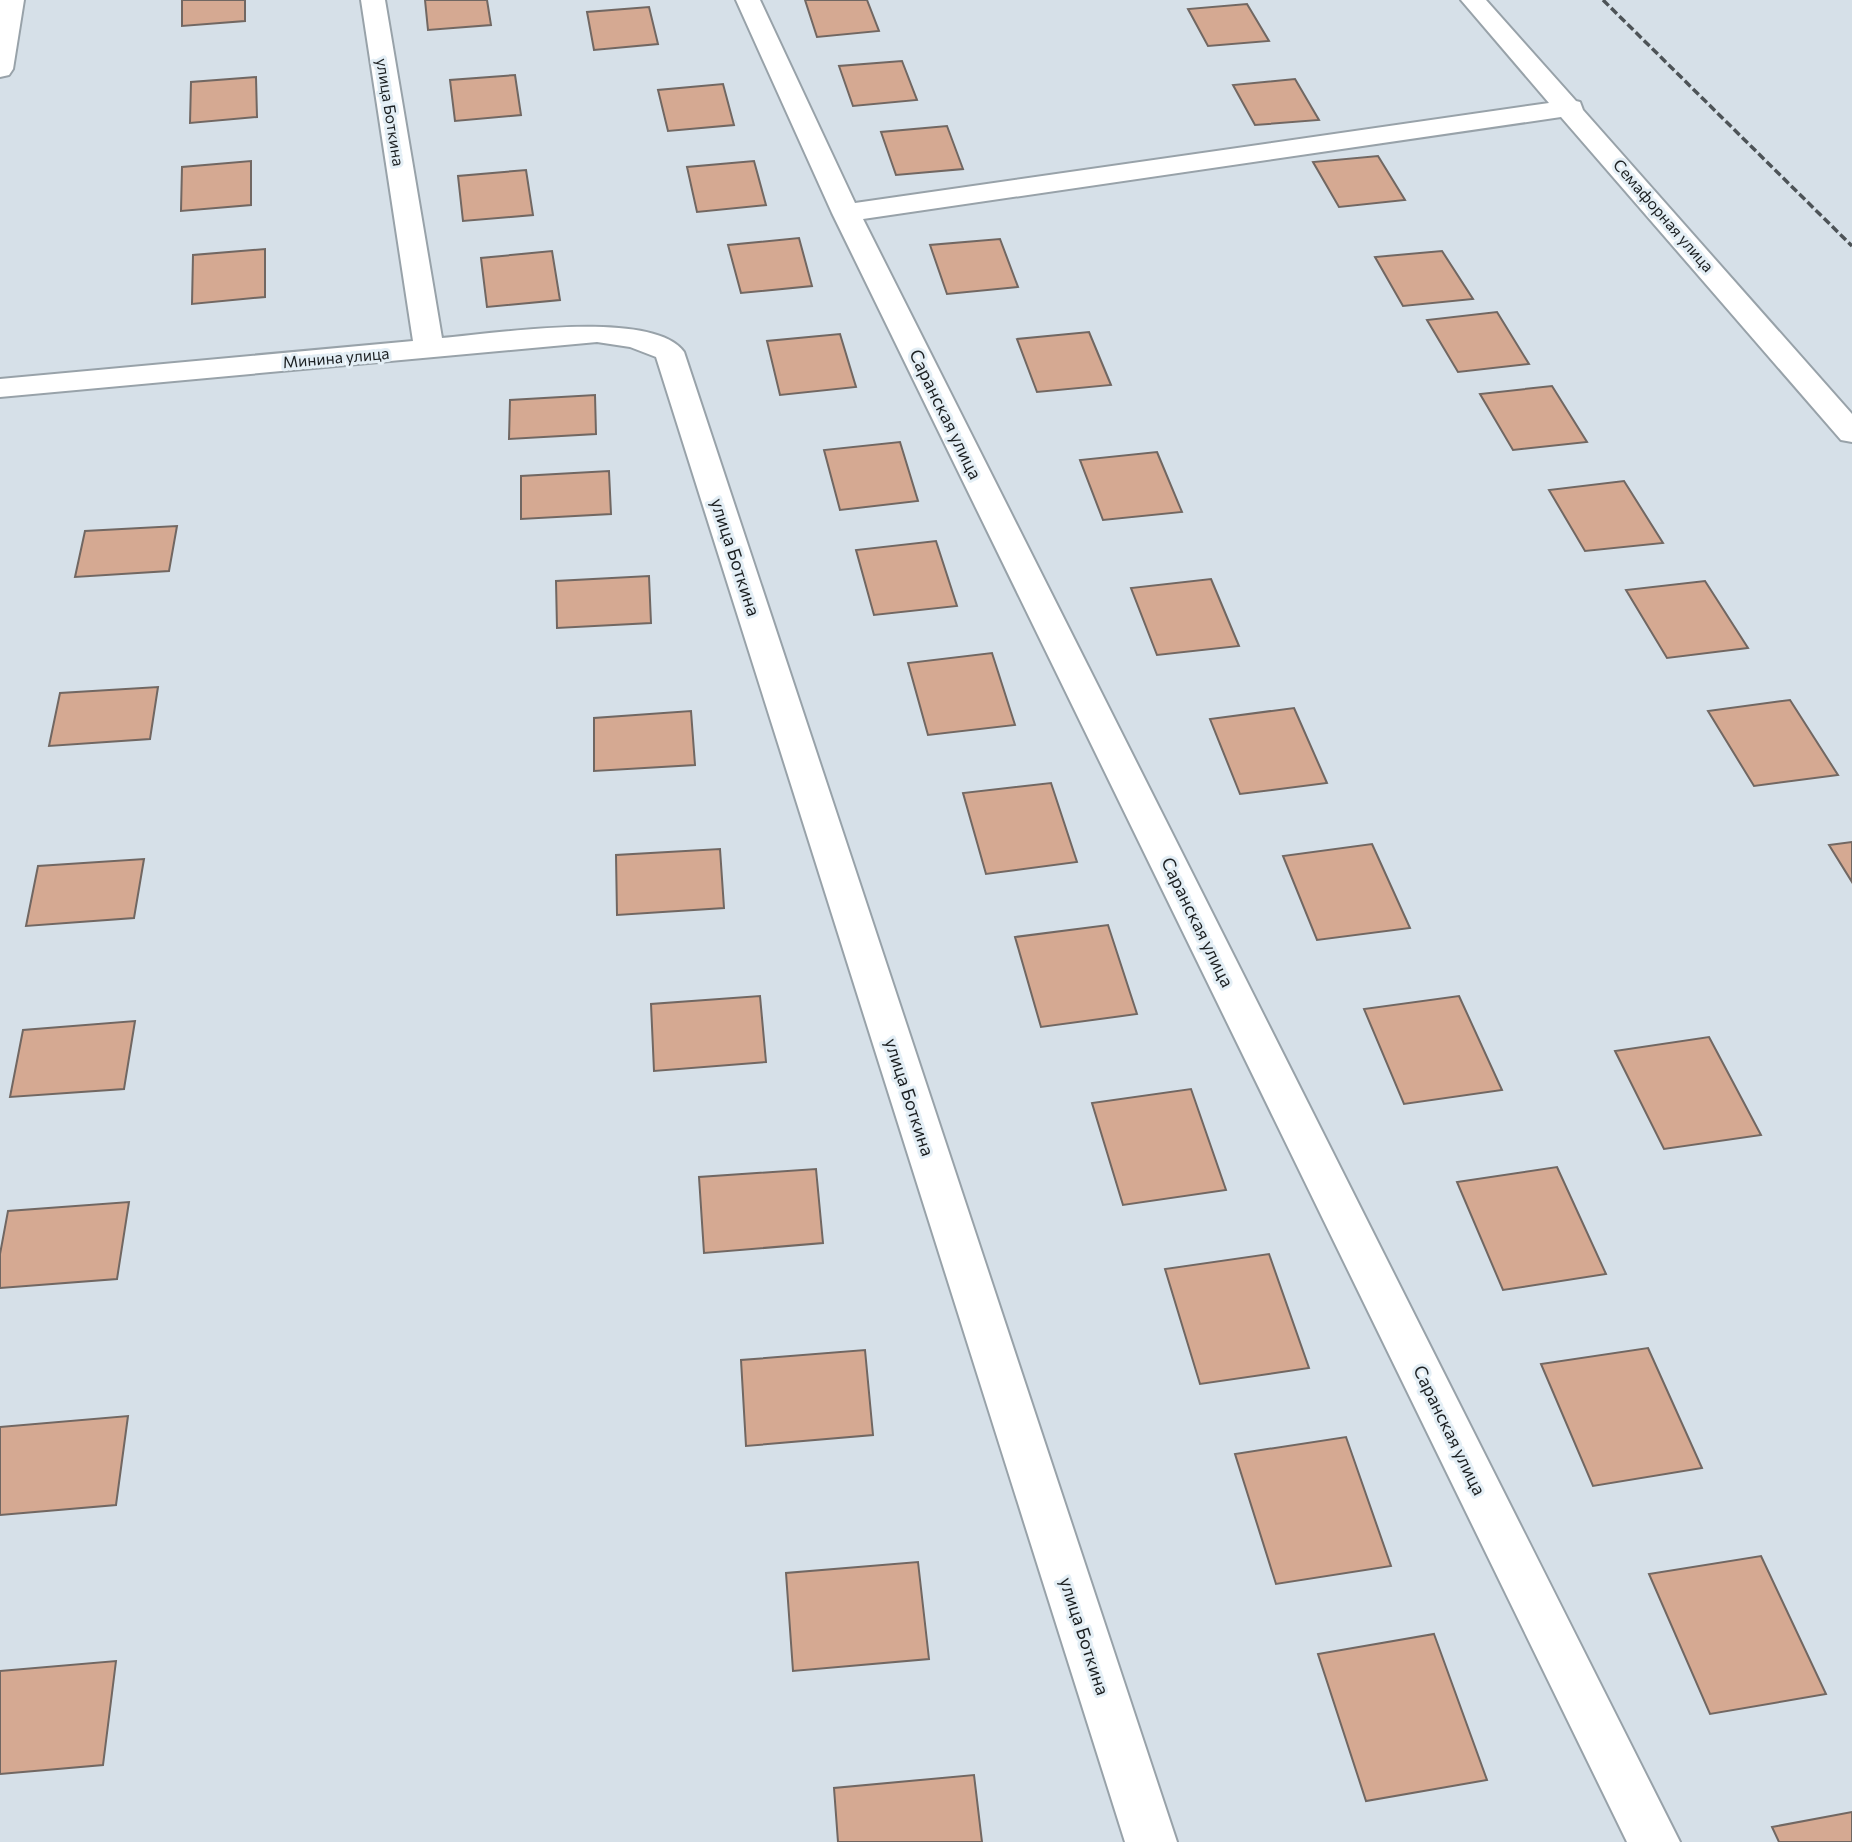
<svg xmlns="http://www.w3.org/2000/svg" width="1852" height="1842" viewBox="0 0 1852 1842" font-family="Commissioner,sans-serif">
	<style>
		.building { fill: #d5a992; stroke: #716762; stroke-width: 2 }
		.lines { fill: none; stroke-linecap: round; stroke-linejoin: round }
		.street-casing { stroke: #98a2a9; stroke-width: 4 }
		.secondary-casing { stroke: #98a2a9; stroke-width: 4 }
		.street { fill: #fff; fill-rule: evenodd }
		.secondary { fill: #fff; fill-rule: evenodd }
		.rail { stroke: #4d5357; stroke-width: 3.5; stroke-dasharray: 8 3.5; stroke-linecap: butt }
		.labels { text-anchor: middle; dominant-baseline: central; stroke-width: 6; stroke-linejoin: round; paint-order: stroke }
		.far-street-label { font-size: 16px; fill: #1b1f21; stroke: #e3eef5 }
		.street-label { font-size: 18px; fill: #1b1f21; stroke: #e3eef5 }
	</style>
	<rect width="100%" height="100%" fill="#d6e0e8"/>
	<path class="building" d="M182,0H245V21L182,26Z
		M425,0H487L491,25L428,30Z
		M805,0H867L879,31L817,37Z
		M1247,4L1269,41L1208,46L1188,9Z
		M649,7L658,44L594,50L587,12Z
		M902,61L917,100L853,106L839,66Z
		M515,75L521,115L455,121L450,80Z
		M256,77L257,117L190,123L191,82Z
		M1295,79L1319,120L1255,125L1233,85Z
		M723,84L734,125L668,131L658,90Z
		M947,126L963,169L896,175L881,132Z
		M1378,156L1405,200L1339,207L1313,162Z
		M251,161V205L181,211L182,167Z
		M754,161L766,205L697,212L687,167Z
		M526,170L533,215L463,221L458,176Z
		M799,238L812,286L741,293L728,245Z
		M1000,239L1018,287L947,294L930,245Z
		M265,249V297L192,304L193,255Z
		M552,251L560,300L487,307L481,258Z
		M1442,251L1473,299L1403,306L1375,257Z
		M1497,312L1529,364L1458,372L1427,320Z
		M1089,332L1111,385L1037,392L1017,339Z
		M840,334L856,387L780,395L767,341Z
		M1552,386L1587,442L1513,450L1480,394Z
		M595,395L596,434L509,439L510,400Z
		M900,442L918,501L840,510L824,450Z
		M1157,452L1182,512L1103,520L1080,460Z
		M609,471L611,514L521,519V476Z
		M1624,481L1663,543L1585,551L1549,490Z
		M177,526L169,571L75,577L85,531Z
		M936,541L957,606L874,615L856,550Z
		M649,576L651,623L557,628L556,581Z
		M1211,579L1239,646L1157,655L1131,588Z
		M1705,581L1748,648L1667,658L1626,590Z
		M992,653L1015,725L928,735L908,663Z
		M158,687L150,739L49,746L60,693Z
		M1790,700L1838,775L1754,786L1708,711Z
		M1294,708L1327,783L1240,794L1210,719Z
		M691,711L695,765L594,771V718Z
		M1051,783L1077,862L986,874L963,793Z
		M1852,842V882L1829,845Z
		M1372,844L1410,928L1317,940L1283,856Z
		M720,849L724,908L617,915L616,855Z
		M144,859L134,918L26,926L38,866Z
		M1108,925L1137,1014L1041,1027L1015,937Z
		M760,996L766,1062L654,1071L651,1004Z
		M1459,996L1502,1090L1404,1104L1364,1009Z
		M135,1021L124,1089L10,1097L23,1030Z
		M1709,1037L1761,1135L1664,1149L1615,1051Z
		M1191,1089L1226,1190L1123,1205L1092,1103Z
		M1557,1167L1606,1274L1503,1290L1457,1182Z
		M816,1169L823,1243L704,1253L699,1177Z
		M129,1202L117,1279L0,1288V1254L8,1211Z
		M1269,1254L1309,1368L1200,1384L1165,1269Z
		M1648,1348L1702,1468L1593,1486L1541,1364Z
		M865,1350L873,1435L746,1446L741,1360Z
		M128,1416L116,1505L0,1515V1427Z
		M1346,1437L1391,1566L1276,1584L1235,1454Z
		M1761,1556L1826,1694L1710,1714L1649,1574Z
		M918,1562L929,1659L793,1671L786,1573Z
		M1434,1634L1487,1780L1366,1801L1318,1654Z
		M116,1661L103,1765L0,1774V1671Z
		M974,1775L982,1842H838L834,1788Z
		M1852,1812V1842H1779L1772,1827Z"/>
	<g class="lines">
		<defs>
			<path id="street" d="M361,0H385L442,338C492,334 653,308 684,352L1177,1842H1125L656,357L630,347L597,342L0,397V379L413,341Z
				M736,0H760L855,203L1549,103L1461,0H1486L1576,101L1580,102L1583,110L1852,414V442L1841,440L1561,117L863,219L1680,1842H1627L832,213Z"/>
			<path id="secondary" d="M0,0H24L13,69L9,75L0,77Z"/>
		</defs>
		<use href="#street" class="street-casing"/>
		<use href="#secondary" class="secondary-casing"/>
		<use href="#street" class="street"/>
		<use href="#secondary" class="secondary"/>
		<path class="rail" d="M1603,0L1852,246"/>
	</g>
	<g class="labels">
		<g class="far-street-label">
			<text transform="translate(391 112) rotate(81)">улица Боткина</text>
			<text transform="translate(1664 215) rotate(49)">Семафорная улица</text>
			<text transform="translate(336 357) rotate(-5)">Минина улица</text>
		</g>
		<g class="street-label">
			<text transform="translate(946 414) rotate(64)">Саранская улица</text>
			<text transform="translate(736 557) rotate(72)">улица Боткина</text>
			<text transform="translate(1198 922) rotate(64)">Саранская улица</text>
			<text transform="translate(910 1097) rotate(72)">улица Боткина</text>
			<text transform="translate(1450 1430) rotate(64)">Саранская улица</text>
			<text transform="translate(1085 1636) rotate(72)">улица Боткина</text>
		</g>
	</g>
</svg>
